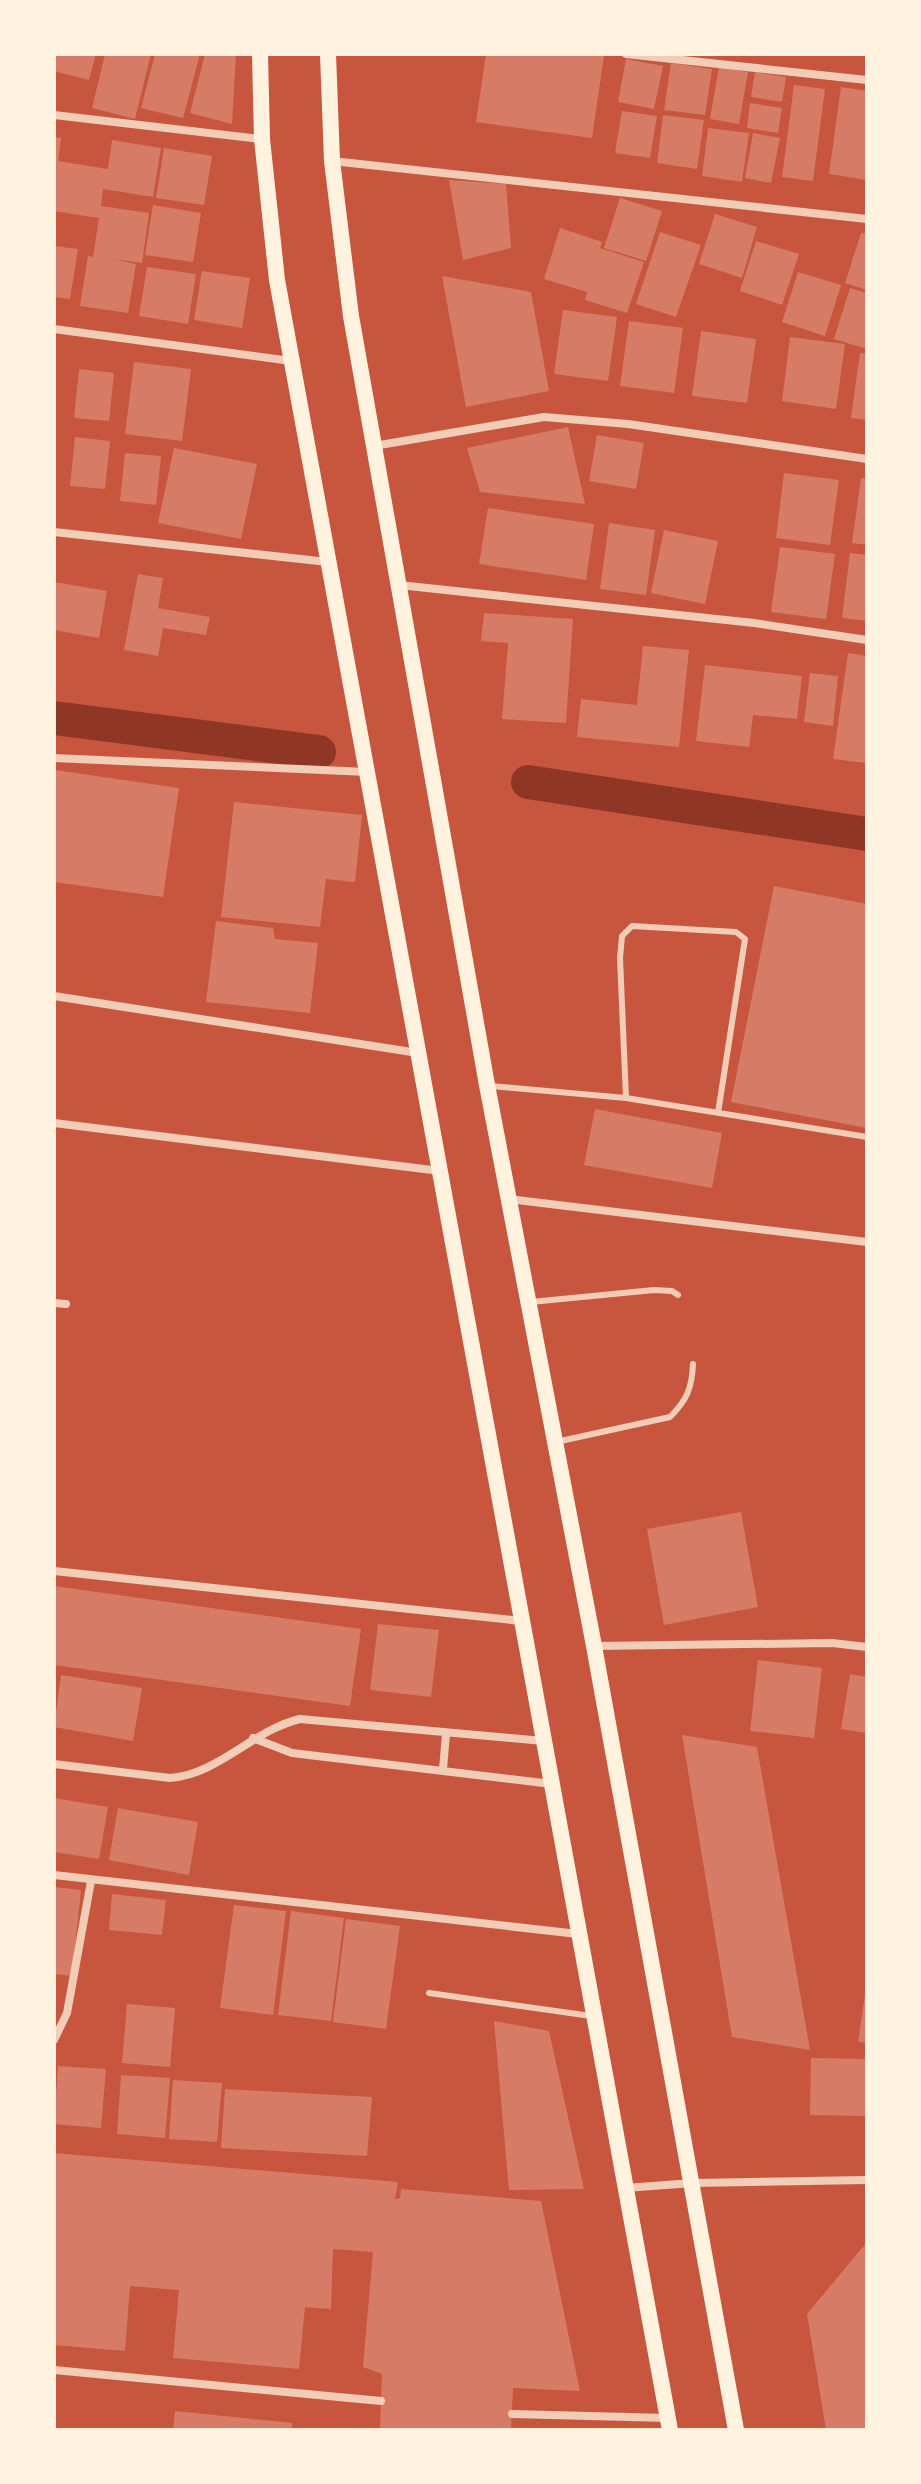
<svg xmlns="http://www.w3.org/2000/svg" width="921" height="2484" viewBox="0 0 921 2484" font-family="'Fira Sans',sans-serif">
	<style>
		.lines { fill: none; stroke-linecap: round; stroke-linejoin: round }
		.canal { stroke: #8f3625; stroke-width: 34 }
		.building { fill: #d67c66 }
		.service { stroke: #f1ccb7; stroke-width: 6 }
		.minor { stroke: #f1ccb7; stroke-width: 8 }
		.secondary { stroke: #fff3e0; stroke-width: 16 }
	</style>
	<rect width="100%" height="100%" fill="#c8553d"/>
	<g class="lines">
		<path class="canal" d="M54,718L319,752
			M528,782L867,834"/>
	</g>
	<path class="building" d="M54,54H96L89,80L54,71Z
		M105,54H151L135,119L92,108Z
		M155,54H200L183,118L141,108Z
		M205,54H236L232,124L190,113Z
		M486,54L604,56L592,138L476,122Z
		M626,59L663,66L654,109L618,102Z
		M671,63L712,69L705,115L664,110Z
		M719,67L748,72L739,124L710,119Z
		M755,72L786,77L782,102L751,97Z
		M794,85L825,89L813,181L782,177Z
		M841,87L867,91V180L829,174Z
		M750,103L782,108L778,133L747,128Z
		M622,111L657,116L650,158L615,153Z
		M663,115L704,120L697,169L657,163Z
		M708,128L749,133L742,182L702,176Z
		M753,133L780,138L771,183L745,178Z
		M54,137L61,138L58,161L108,169L112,140L161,148L153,197L103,189L101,206L149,213L142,263L113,259L136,264L128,313L80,306L88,256L93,257L99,218L54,211Z
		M164,148L212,156L204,205L156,198Z
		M449,180L506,184L511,248L463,260Z
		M620,198L662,211L646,261L604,248Z
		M153,205L201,213L193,262L145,255Z
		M715,214L757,227L742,278L699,264Z
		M560,228L602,242L600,248L644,262L627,313L585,300L587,292L544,279Z
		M660,232L701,245L676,317L636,304Z
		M861,233L867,234V290L845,283Z
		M756,241L799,254L782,305L740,291Z
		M54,246L78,249L70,299L54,297Z
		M147,267L196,274L188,324L139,316Z
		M202,271L250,278L242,328L194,320Z
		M798,272L841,285L825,336L782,322Z
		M442,276L531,292L549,391L466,407Z
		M850,288L867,293V349L834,339Z
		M563,310L617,317L608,381L554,374Z
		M629,321L683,328L674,393L620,386Z
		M701,331L756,339L747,403L692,396Z
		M790,337L845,344L836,409L782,401Z
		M860,353L867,354V420L851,418Z
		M134,362L191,369L182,441L125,434Z
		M79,369L114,373L109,421L74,418Z
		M568,427L585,504L480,492L467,448Z
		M597,435L644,443L636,489L589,481Z
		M75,437L110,441L105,489L70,486Z
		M174,448L257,464L241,539L158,523Z
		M125,453L161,456L156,505L120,501Z
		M784,473L839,480L830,545L776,538Z
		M861,478L867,479V545L852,543Z
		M488,508L594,524L586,580L479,564Z
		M609,523L655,530L646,595L600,589Z
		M664,530L718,541L705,604L651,593Z
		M780,547L835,554L826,619L771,612Z
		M850,553L867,555V621L842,618Z
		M138,574L163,578L158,608L210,617L206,635L163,628L158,656L124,650Z
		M54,582L107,591L99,638L54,630Z
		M484,613L573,619L566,723L502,719L508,643L481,641Z
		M643,646L689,650L679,747L577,737L581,699L637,705Z
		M848,653L867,656V763L833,759Z
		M705,665L802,676L797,719L753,715L749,747L696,741Z
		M810,673L838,676L833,726L804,722Z
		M55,770L179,788L163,897L54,882Z
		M234,802L362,815L355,882L326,879L320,927L221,917Z
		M774,886L867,904V1128L731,1102Z
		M216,921L273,928L275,939L318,943L310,1013L206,1002Z
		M595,1109L722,1133L712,1188L584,1165Z
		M741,1512L758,1607L664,1625L647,1529Z
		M54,1586L361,1629L350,1706L54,1665Z
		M378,1624L439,1630L431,1697L370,1690Z
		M758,1660L822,1668L814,1738L750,1731Z
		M850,1674L867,1677V1733L841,1729Z
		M61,1675L142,1688L133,1741L54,1727Z
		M682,1735L757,1747L810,2050L732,2037Z
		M54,1798L108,1807L99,1859L54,1852Z
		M118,1808L198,1822L189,1875L109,1860Z
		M54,1887L81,1890L72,1976L54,1974Z
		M112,1894L166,1900L162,1935L109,1930Z
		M234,1905L286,1911L273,2015L220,2008Z
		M291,1911L344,1918L331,2021L278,2015Z
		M346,1919L400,1926L386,2029L333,2022Z
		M865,1995H867V2043L858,2042Z
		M127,2004L175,2008L170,2067L122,2063Z
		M494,2021L549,2031L584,2189L509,2190Z
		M811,2058L867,2059V2116L810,2115Z
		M58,2066L106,2069L101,2128L54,2124Z
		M121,2075L170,2078L165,2138L117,2134Z
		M173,2080L222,2083L217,2142L169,2139Z
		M225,2089L372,2097L367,2156L221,2148Z
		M54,2153L398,2182L395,2199L400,2198L401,2189L541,2201L580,2391L513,2388L511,2430H380L382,2374L363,2367L373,2252L333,2249L331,2309L305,2307L299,2369L173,2358L179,2290L130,2286L125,2351L54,2345Z
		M867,2242V2430H826L807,2314Z
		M175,2411L292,2423V2430H173Z"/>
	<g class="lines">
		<path class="service" d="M491,1086L626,1098L867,1137
			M626,1098L620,958L622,936L632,926L736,932L745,939L718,1113
			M531,1302L654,1290L672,1291L678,1295
			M556,1442L670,1417C687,1400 692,1388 693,1364
			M429,1993L591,2016"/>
		<path class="minor" d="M626,54L867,80
			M54,115L261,139
			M332,161L867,219
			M54,329L291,361
			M374,446L544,417L628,424L867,459
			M54,532L328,562
			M399,585L754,623L867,640
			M54,758L367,772
			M54,996L418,1053
			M54,1123L440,1171
			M508,1199L867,1242
			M54,1303L66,1304
			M54,1571L521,1621
			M594,1646L832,1643L867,1647
			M253,1738L292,1753L552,1784
			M54,1764L170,1778C219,1774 253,1730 300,1719L543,1741
			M443,1769L446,1734
			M54,1875L578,1934
			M54,2040L67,2013L91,1881
			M625,2188L693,2183L867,2180
			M54,2370L381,2401
			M512,2414L667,2418"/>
		<path class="secondary" d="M260,54L262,139L277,280L670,2430
			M328,54L332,161L351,316L487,1085L594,1646L736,2430"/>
	</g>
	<rect width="921" height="2484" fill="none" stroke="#fff3e0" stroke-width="112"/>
</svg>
